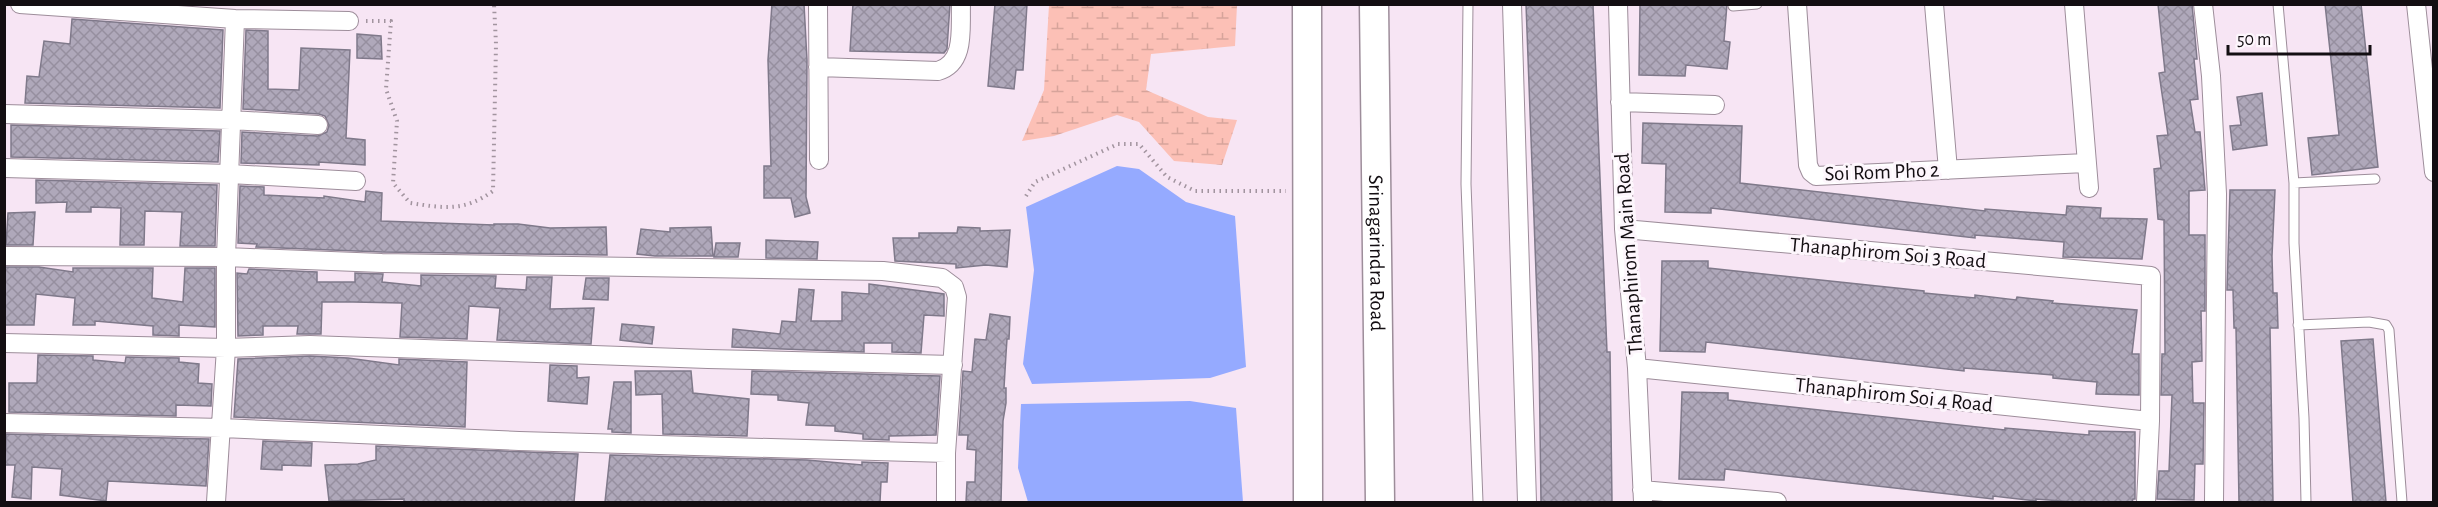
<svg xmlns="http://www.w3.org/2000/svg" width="2438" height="507" viewBox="0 0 2438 507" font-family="'Alegreya Sans',sans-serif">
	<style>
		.wetland { fill: url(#wetland-marsh) }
		.water { fill: #95aaff }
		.building { fill: url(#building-cross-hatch); stroke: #7f798a; stroke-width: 1.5 }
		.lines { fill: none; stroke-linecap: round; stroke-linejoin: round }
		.service-casing { stroke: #9d8d9a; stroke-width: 11 }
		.minor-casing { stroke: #9d8d9a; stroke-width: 20 }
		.primary-casing { stroke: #9d8d9a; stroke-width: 31 }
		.path { stroke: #a2949f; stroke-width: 4; stroke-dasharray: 1.5 4.5; stroke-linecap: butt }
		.service { stroke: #fff; stroke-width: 9 }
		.minor { stroke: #fff; stroke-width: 18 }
		.primary { stroke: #fff; stroke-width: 28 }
		.labels { text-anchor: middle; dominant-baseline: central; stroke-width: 6; stroke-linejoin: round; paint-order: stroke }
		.street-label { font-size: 21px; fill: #130e12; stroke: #fdf6fc }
	</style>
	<defs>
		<pattern id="wetland-marsh" width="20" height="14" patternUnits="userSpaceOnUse" patternTransform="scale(1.5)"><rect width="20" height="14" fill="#fcc0b6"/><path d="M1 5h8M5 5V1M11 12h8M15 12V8" fill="none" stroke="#d7a49b"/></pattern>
		<pattern id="building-cross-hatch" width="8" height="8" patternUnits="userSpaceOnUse" patternTransform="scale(1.5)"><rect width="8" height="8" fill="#afa8ba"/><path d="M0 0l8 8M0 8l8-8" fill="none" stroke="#968f9f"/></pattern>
	</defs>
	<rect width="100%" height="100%" fill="#f7e5f4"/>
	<path class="wetland" d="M1049,5H1237L1235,46L1151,54L1146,90L1208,117L1237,120L1222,165L1174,161L1139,122L1117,115L1054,136L1022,141L1044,90Z"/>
	<path class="water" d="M1117,166L1139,169L1186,202L1235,216L1246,367L1210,378L1032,384L1023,364L1034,270L1026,207Z
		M1190,401L1236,408L1243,502H1028L1018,468L1021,404Z"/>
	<path class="building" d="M772,4H804L807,60L806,197L810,213L795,217L791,198H764V166H771L768,60Z
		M853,4H950L947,49L944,53L850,51Z
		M995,4H1027L1023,70H1016L1014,89L988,86Z
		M1526,4H1593L1607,352H1610L1612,502H1541L1539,353Z
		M1640,4H1727L1724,41L1730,42L1727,69L1686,65L1685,76L1639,75Z
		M2158,4H2192L2197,59H2194L2198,99L2190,100L2195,132H2200L2205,190L2189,191V235H2205V311H2201L2202,361L2192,362L2193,403H2204L2203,464H2195L2194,500L2157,499L2159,471H2169L2172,395H2161L2162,354H2165L2164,220L2158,219L2154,169L2161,168L2157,136L2168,135L2159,73L2165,72Z
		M2325,4H2361L2378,167L2312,175L2308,138L2339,135Z
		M72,19L223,30L220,108L25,103L27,76L39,77L44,41L70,44Z
		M246,30L268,31V89L299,90L301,48L350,50L346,138L365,140V165L319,162V165L241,163L242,132L318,136L327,132L329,125L325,116L319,114L243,109Z
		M357,34L381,36L382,59L357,58Z
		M2262,93L2267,145L2233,150L2230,126L2241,125L2237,97Z
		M1643,123L1742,126L1740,183L1985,211V209L2066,215L2067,206L2101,208L2100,218L2147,219L2142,259L2063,257L2064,242L1975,235V238L1711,208V213L1665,212L1666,164L1642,163Z
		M11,125L220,131L218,162L11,157Z
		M36,180L217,185L215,246H180L182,212L145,211L144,245H120L121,208L91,207V212H66L67,202L36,203Z
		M240,186L264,187V195L324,198V196L365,202L366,191L382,193L381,221L494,225V224H518L550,228L606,227L607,255L382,252L256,247L257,244L238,243Z
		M2230,190H2275L2272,256L2273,293H2277L2278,328H2270L2273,502H2239L2236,328H2234L2233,290H2227Z
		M35,212L33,245H6L8,213Z
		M711,227L713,256H655L637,254L641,229L670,232V228Z
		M958,227L980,228V231L1010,230L1007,267L986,265L956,268V264L895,261L893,238H919V233H957Z
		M766,240L818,242L817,259L766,258Z
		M716,243H740L738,257H714Z
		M1662,261H1708V268L1924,291V293L1975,298V295L2016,300L2017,297L2053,301L2052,303L2137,310L2132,354H2139V395L2096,394L2097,382L2053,378V375L1964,368V371L1706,342L1705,352L1660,351Z
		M4,267H39L73,272V268H153L152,298L183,302L185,268H215V327L179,325V336L153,335V326L95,321V325H73L75,298L36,294L34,325H4Z
		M249,269L317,272V282H355V273L383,274L382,282L421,286V275L496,276L495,288L526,290L527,277H552L550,309L594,308L591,344L497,340L500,308L469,306L467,339L400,337L402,303L353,302H322L321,334H297L298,326H263V335L238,336L237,273L247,274Z
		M586,278H609L608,300L583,299Z
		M869,284L944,294V316L924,315L921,353L892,352V343H864V352L732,347L733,329L780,334L782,321L796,322L799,289L814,290L811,321H842V292L869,294Z
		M990,314L1010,317L1009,339H1007L1006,354L1004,388H1006V403L1003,421L1001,502H966L967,482H975L976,450L967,449L968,435H959L963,371L972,372L975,339L986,340Z
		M622,324L654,327L652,344L620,340Z
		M2373,339L2386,502H2353L2341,341Z
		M38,355L93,356V360L125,363L126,357L179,358V362L199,364L198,383L212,384L211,406L176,405V416L9,412V383H37Z
		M310,356L348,358L399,365V359L467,362L465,427L234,417L238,359Z
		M550,365L577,366V378L589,377L587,404L548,401Z
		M635,371H691L693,393L749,399L747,436L663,434L662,394L636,395Z
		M752,371L940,376L936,435L889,436V440L863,439V434L835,431V426L806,425L809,403L778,400V395L751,394Z
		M614,382H631V433L612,432V429H608Z
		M1682,392L1728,393V400L2005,430V428L2089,435V431L2135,432V499H2133L2132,502H2074L2036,499V501L1993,496V499L1725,469L1724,480L1679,479Z
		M6,434L209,439L206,486L108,481L106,501L60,495L62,469L32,467L31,499L12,497L15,465H5Z
		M263,441L312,443L311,466L282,465V470L261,469Z
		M376,446L578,454L574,502H404V499L329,501L325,465L358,464L376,460Z
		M610,455L807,460L862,465V462L888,463L887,482H881L880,502H605Z"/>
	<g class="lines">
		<defs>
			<path id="service" d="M1468,4L1466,184L1478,502
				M2278,4L2294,183V243L2304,418L2306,502
				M1733,6L1757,4
				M2294,183L2375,179
				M2298,325L2369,322L2386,325L2389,330L2402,502"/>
			<path id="minor" d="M20,4L235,19L349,21
				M818,4L819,160
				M1512,4L1527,502
				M1618,4L1624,229L1637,368L1643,502
				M1797,4L1808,165L1811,172L1816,176L2086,163
				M1934,4L1948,170
				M2074,4L2089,188
				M2203,4L2211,76L2217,194L2214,502
				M2416,4L2434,172
				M818,67L938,71C966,63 960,28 961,4
				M1620,102L1715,105
				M4,114L231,120L318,125
				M4,168L230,174L356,181
				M1624,229L2151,276L2150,421L2146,502
				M4,256L226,257L382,263L883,271L942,278L954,287L957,297L946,453V502
				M4,343L226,348L310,345L708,359L953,365
				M1637,368L2150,421
				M4,423L222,428L519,441L946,453
				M1642,490L1777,502
				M216,502L226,348V257L235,19"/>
			<g id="primary">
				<path d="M1307,4L1308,502"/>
				<path id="s1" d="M1374,4L1380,502"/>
			</g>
		</defs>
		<use href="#service" class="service-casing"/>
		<use href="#minor" class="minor-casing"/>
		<use href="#primary" class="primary-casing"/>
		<path class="path" d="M366,21H391L386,89L397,121L393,183L410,203C443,208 464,212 493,191L496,44L494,4
			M1026,196L1035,182L1118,144H1139L1167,177L1195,191H1286"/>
		<use href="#service" class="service"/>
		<use href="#minor" class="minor"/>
		<use href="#primary" class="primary"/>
	</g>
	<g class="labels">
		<g class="street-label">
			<text transform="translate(1882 172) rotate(-2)">Soi Rom Pho 2</text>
			<text transform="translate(1888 253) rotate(5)">Thanaphirom Soi 3 Road</text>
			<text stroke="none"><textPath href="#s1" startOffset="249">Srinagarindra Road</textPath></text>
			<text transform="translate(1629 254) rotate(-94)">Thanaphirom Main Road</text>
			<text transform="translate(1894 395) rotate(6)">Thanaphirom Soi 4 Road</text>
		</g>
	</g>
	<rect width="2438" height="507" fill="none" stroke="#130e12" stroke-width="12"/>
	<path d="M2228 45v9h142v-9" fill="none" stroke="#130e12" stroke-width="3"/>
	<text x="2237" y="45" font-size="18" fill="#130e12" stroke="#fdf6fc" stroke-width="4.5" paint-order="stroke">50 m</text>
</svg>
